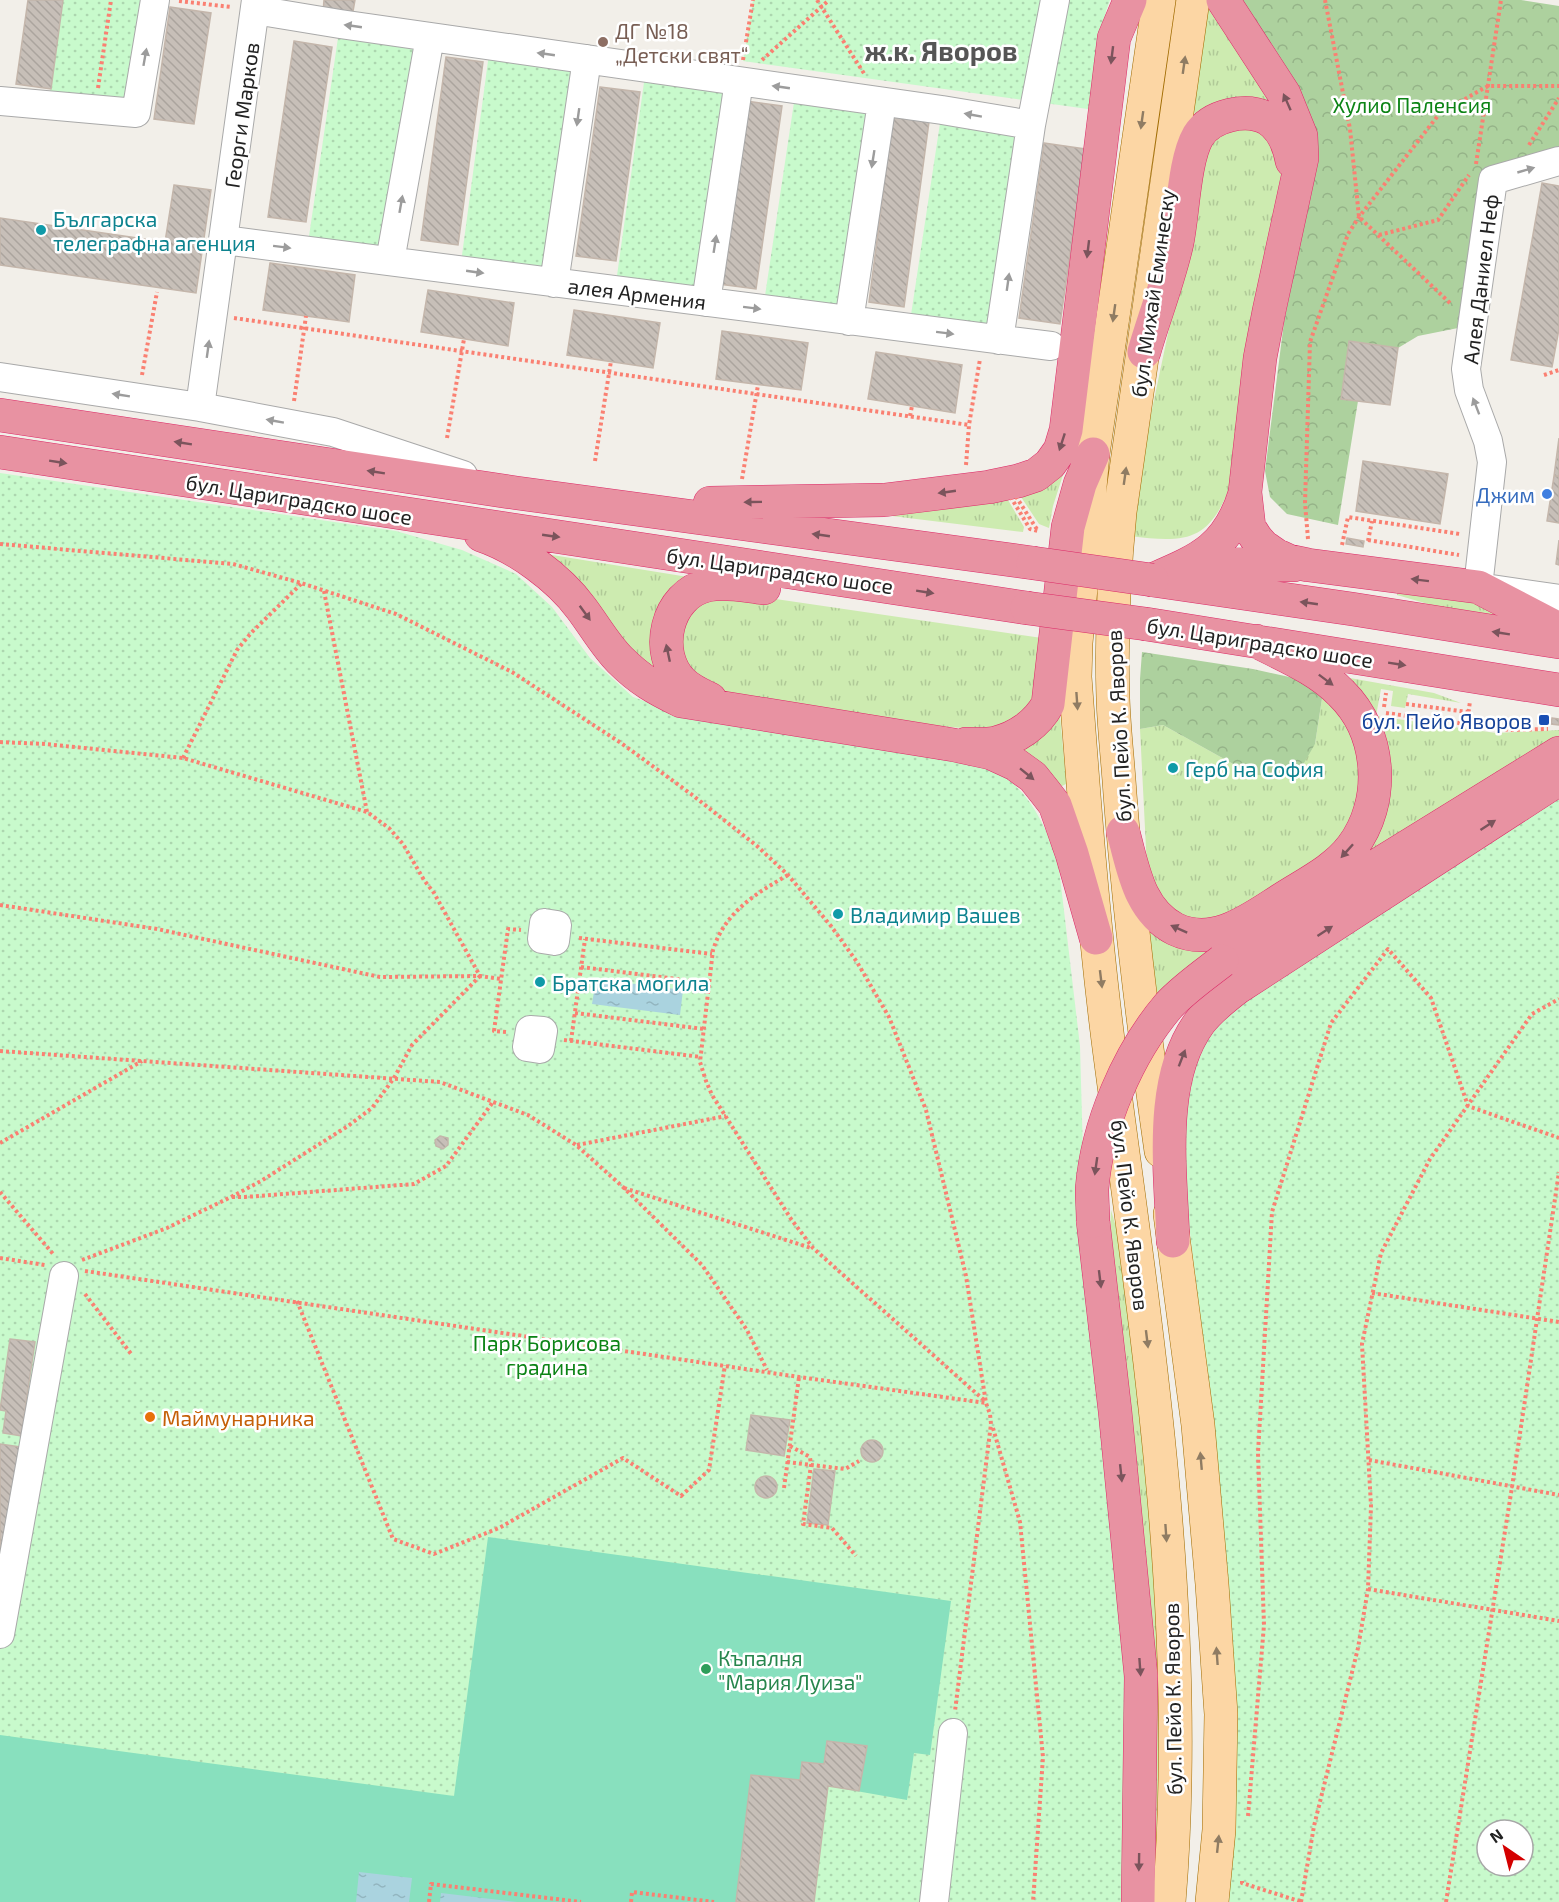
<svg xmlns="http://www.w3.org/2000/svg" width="1559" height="1902" viewBox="0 0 1559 1902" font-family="'Exo 2',sans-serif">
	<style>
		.grass { fill: url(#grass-tufts) }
		.forest { fill: url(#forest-crowns) }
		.park { fill: url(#park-dots); fill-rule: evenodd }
		.pitch { fill: #88e0be }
		.water { fill: url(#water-ripples) }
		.building { fill: url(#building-back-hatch); stroke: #c4b6ab; stroke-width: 1.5 }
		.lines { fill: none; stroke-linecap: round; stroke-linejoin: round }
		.minor-casing { stroke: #a9a9a9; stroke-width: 30 }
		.major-casing { stroke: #a06b00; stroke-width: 34 }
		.highway-casing { stroke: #dc2a67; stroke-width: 34 }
		.path { stroke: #fa8072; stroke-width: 4; stroke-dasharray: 3 3; stroke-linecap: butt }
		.minor { stroke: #fff; stroke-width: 28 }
		.major { stroke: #fcd6a4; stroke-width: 33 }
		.highway { stroke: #e892a2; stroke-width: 33 }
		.highway-bridge-casing { stroke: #dc2a67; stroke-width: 34; stroke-linecap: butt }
		.highway-bridge { stroke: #e892a2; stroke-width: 33 }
		.oneway { fill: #9c9c9c }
		.oneway2 { fill: #7b545c }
		.oneway3 { fill: #8f7c63 }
		.education-dot { fill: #8d6e63; stroke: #fff; stroke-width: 2 }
		.culture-dot { fill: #0f9aa8; stroke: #fff; stroke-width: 2 }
		.shop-dot { fill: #3f7fe0; stroke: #fff; stroke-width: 2 }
		.transit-dot { fill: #1a4fb4; stroke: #fff; stroke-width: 2 }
		.food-dot { fill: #e8710a; stroke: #fff; stroke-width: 2 }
		.leisure-dot { fill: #2e9e5b; stroke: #fff; stroke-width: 2 }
		.labels { text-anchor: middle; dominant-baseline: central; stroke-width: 5; stroke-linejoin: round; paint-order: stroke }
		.education-label { font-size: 21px; fill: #785e54; stroke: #fff; text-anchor: start }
		.park-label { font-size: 21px; fill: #0c8416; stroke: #fff }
		.street-label { font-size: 21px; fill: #222; stroke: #fff }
		.culture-label { font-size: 21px; fill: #0d838f; stroke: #fff; text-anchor: start }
		.shop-label { font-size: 21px; fill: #366cbe; stroke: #fff; text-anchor: end }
		.transit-label { font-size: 21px; fill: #164399; stroke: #fff; text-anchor: end }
		.food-label { font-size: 21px; fill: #c56008; stroke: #fff; text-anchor: start }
		.leisure-label { font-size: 21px; fill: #27864d; stroke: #fff; text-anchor: start }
		.district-label { font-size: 27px; font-weight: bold; fill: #555; stroke: #fff }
	</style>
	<defs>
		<pattern id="grass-tufts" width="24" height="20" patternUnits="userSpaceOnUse" patternTransform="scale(1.5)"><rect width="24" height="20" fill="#cdebb0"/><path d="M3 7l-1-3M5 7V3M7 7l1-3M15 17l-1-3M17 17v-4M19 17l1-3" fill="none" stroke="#b0c997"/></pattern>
		<pattern id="forest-crowns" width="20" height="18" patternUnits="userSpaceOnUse" patternTransform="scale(1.5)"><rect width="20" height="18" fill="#add19e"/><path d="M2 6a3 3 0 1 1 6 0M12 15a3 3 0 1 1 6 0" fill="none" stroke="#95b388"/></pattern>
		<pattern id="park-dots" width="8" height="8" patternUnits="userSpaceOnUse" patternTransform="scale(1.5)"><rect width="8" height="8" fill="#c8facc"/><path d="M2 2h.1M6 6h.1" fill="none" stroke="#acd6af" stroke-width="1.8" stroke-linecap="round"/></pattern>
		<pattern id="water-ripples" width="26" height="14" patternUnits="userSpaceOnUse" patternTransform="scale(1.5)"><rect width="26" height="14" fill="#aad3df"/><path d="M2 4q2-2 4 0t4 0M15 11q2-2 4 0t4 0" fill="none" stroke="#92b5bf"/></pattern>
		<pattern id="building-back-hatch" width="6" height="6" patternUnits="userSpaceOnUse" patternTransform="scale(1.5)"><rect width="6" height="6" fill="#c7bfb8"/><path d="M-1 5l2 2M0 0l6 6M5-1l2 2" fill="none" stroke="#aba49e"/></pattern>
	</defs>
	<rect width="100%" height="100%" fill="#f2efe9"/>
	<path class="grass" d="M1203,0L1277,104L1195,117L1193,102Z
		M1258,127L1286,158L1232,481C1211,540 1189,544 1130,536L1143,452L1174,305L1196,163L1212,135Z
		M1070,453L1053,506L1049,528L1039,524L1017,491Z
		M1005,495L1024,527L1023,532L892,516L787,513Z
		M540,553L688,577L660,673L641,661Z
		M1399,587L1467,597L1518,620L1459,613L1397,595Z
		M728,592L1042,638L1033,704L1018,718L996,729H974L939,726L729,694L704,686L680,654L686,613Z
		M1350,678L1434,693L1461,703L1408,694L1405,708L1391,706L1393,691L1381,689L1376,716L1496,733L1559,730V737L1158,1001L1147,926L1185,944L1371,839Z
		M1323,692L1345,717L1358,747L1362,792L1348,829L1322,858L1216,923L1172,915L1147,868L1140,729L1163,725L1253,775L1315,744Z
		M1060,716L1066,781V784L1060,787L1021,750Z
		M1111,1210L1121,1244L1149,1485L1162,1730L1155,1848L1154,1852L1110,1233Z"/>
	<path class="forest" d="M1234,0H1521L1559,6V154L1483,178L1458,328L1418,336L1398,348L1349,341L1341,398L1358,401L1338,525L1287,514L1270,497L1265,471L1284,322L1313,170Z
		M1142,652L1253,669L1303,680L1323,692L1315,744L1297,775H1253L1163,725L1140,729V679Z"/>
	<path class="park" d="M63,0H155L136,113L48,105Z
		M753,0H1110L1106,11L1095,110L743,61Z
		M340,24L430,37L390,261L307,250Z
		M490,46L587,59L554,283L460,270Z
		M646,68L739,81L706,302L615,290Z
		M796,89L882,102L849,321L763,309Z
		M942,110L1031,125L999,340L909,328Z
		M0,473L396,531L462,550L516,574L552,607L590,658L633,697L675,712L984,767C990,770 999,773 1005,777C1032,796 1047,830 1058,860L1080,1046L1084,1190L1113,1502L1127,1709L1126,1902H0Z
		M1559,796V1902H1224L1210,1395L1181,1160L1179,1121L1200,1043L1221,1016ZM1487,1830H1523V1866H1487Z"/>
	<path class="pitch" d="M488,1537L951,1601L930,1755L914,1753L907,1800L828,1786L814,1902H0V1735L454,1796Z"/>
	<path class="water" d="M596,979L683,990L680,1015L592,1004Z
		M359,1872L412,1878L409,1902H356Z
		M441,1893L517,1902H440Z"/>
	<path class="building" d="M28,0H63L51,89L16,84Z
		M324,0H355L352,17L323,13Z
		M170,7L211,13L194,124L154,119Z
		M294,41L332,47L306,222L268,217Z
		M446,57L483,62L458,245L421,240Z
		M600,87L640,92L616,261L576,256Z
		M746,101L782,106L756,289L719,284Z
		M893,117L929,122L904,307L869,302Z
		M1044,143L1085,149L1060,324L1019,318Z
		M1542,183L1559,186V329L1552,367L1511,360Z
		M174,185L211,190L196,293L0,265V218L165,242Z
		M270,263L355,275L349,322L263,310Z
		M428,290L514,303L508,346L421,332Z
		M574,310L660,323L653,368L567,355Z
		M722,331L808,343L801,390L716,379Z
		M1349,341L1398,348L1390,405L1341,399Z
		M876,352L962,365L955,413L868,399Z
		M1559,438V476H1554Z
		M1363,461L1448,474L1440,524L1356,511Z
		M1554,476H1559V523L1547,521Z
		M1347,538L1364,541L1363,547L1346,544Z
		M1559,540V565L1556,564Z
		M1552,718L1559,719V725L1551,724Z
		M440,1136L448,1138V1145L443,1149L436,1146L435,1140Z
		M10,1339L35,1342L21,1436L3,1433L6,1411L0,1410Z
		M751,1415L790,1420L784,1456L746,1450Z
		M861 1451a11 11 0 1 1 22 0a11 11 0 1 1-22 0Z
		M0,1444L20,1447L0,1562Z
		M814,1469L835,1471L828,1525L807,1523Z
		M755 1487a11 11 0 1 1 22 0a11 11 0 1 1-22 0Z
		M827,1741L867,1746L859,1791L828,1786L814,1902H736L751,1775L800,1780L802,1762L824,1764Z"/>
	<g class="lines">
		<defs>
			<path id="minor" d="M255,10L340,24L942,110L1031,125
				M0,101L136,113L155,0
				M1559,161L1493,180L1466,369L1469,390L1488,441L1492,462L1478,587L1559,599
				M224,240L1051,346
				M390,261L430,37
				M554,283L587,59
				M706,302L739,81
				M849,321L882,102
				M999,340L1031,125L1055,0
				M0,377L200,407L333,432L463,475
				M200,407L256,0
				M544,923L557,925L555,941L542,939Z
				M530,1030L543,1031L540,1049L527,1047Z
				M0,1634L64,1276
				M934,1902L953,1733"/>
			<path id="major" d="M1159,0L1093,454L1076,643L1075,677C1084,799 1093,920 1108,1040C1145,1326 1193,1613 1169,1902
				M1161,1151C1144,1032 1129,913 1120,794C1118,762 1114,730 1113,698C1111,636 1114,573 1120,512L1193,0
				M1170,1214L1198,1425L1212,1584L1221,1714L1219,1830L1212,1902"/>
			<path id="highway" d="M1223,0L1284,94L1301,136L1302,158L1269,311L1260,358L1245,492L1249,527L1256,538L1263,546L1276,555L1289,561L1308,565L1478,587L1559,629
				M1144,352C1154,317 1169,279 1177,243C1183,214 1184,160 1198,136C1211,115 1247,107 1268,119C1282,128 1289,145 1292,161
				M0,415L517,493L1033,563
				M0,452L1027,608
				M710,503L884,500L989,487L1018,481L1036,475L1050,464L1060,450L1066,430L1114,38L1130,0
				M481,535C517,547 559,578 581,608C594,625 605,645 620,660C640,680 656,689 681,701L954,745L991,753L1015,764L1033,777L1045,792L1055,805L1072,854L1096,938
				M1189,564L1294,565
				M1152,580L1352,609L1559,642
				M1152,580C1201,559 1228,548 1245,493
				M1146,624L1559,690
				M710,699C701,695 690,690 682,682C653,653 666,594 708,585C726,581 746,586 764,588
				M966,744C975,744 986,745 995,743C1017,738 1037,724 1048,704L1068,527L1080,484L1093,454
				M1123,832C1133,867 1138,910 1175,929C1213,947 1248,921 1279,901C1303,885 1334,871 1352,847C1386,802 1382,733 1341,693C1318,669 1285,656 1256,641
				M1222,961L1559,753
				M1093,1221L1115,1411L1141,1676L1138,1902
				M1173,1241C1171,1172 1157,1080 1200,1022C1210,1009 1224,998 1237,988L1559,779"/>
		</defs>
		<use href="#minor" class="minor-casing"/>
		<use href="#major" class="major-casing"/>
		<use href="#highway" class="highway-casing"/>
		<path class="path" d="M817,0L865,75
			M1325,0L1350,129L1359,217L1451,304
			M179,1L231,7
			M743,60L753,0
			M762,60L829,0
			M98,88L111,0
			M1529,145L1559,98
			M1476,164L1501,0
			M1379,235L1438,220L1469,175
			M234,318L969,425
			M142,375L157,292
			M1544,375L1559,370
			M294,401L306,316
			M910,416L912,406
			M447,438L464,339
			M595,461L611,361
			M966,465L969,425L980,359
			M742,479L758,385
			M1011,493L1015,495L1038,531L1030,529L1010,496Z
			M1308,539L1305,503L1310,342L1348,234L1359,217L1440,113L1488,86H1559
			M1368,540L1459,555
			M1368,541L1372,521
			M0,544L233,564L301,583L396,614L512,672L621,743L691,794L757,846L788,875L831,926L857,962L889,1017L926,1110L966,1276L986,1403L990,1414L991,1424L955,1711
			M1342,545L1348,517L1460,534
			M324,591L367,812
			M1406,704L1468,712
			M1384,707L1386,693
			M1386,713L1510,730L1548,729
			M1467,724L1470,701
			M0,742L45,744L183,758L367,812L389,828L403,844L424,880L434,893L480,976
			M183,758L237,650L251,633L301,584
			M788,875C755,894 725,912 713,950L700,1062L706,1081L712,1095L791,1219L813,1248L986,1402
			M0,905L157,929L380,977L480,976L501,979
			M579,938L712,954
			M581,967L709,983
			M575,1013L704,1029
			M506,1032L494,1031L508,929L521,930
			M564,1040L701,1057
			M571,1041L585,939
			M0,1051L440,1082L528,1115L576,1145L624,1188L702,1265L747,1330L767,1370
			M0,1143L142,1061
			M577,1145L726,1116
			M624,1188L811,1248
			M0,1192L54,1255
			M232,1197H245L414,1184L446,1166L493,1102
			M0,1258L45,1265
			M82,1260L167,1228L231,1197L261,1181L348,1126L372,1108L394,1078L412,1045L480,976
			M85,1271L799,1377L986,1403
			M1372,1293L1559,1322
			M85,1294L132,1355
			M297,1301L393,1539L434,1554L499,1528L623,1458L681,1496L709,1470L725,1365
			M993,1428L1020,1522L1043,1757L1033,1902
			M790,1446L810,1457L811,1465L803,1524L832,1528L856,1556
			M1369,1460L1559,1495
			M787,1462L845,1469L859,1461
			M784,1488L799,1377
			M1368,1589L1559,1621
			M1248,1816L1264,1625L1258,1453L1272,1212L1331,1023L1388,949L1431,998L1468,1106L1559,1138
			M1242,1881V1883L1302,1902
			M429,1902L431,1884L581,1902
			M631,1902L632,1892L714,1902
			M1301,1902L1314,1826L1358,1648L1368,1589L1371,1506L1362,1344L1381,1253L1430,1159L1532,1014L1559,999
			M1446,1902L1512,1487L1559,1172"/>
		<use href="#minor" class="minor"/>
		<use href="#major" class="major"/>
		<use href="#highway" class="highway"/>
		<defs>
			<path id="highway-bridge" d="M1033,563L1152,580
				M1027,608L1146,624
				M1093,1221C1093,1211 1092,1200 1092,1189C1097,1125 1128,1053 1169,1005C1185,988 1204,975 1222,961"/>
		</defs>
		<use href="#highway-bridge" class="highway-bridge-casing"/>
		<use href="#highway-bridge" class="highway-bridge"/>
	</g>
	<defs><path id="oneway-solid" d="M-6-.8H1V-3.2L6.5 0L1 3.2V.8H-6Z" transform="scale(1.5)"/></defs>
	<g class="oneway">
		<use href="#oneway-solid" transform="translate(353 26) rotate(-172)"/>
		<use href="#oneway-solid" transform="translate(546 54) rotate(-172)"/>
		<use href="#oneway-solid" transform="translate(145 57) rotate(-80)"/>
		<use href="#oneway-solid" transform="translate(781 87) rotate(-172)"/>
		<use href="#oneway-solid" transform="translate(973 115) rotate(-170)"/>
		<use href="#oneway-solid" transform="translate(578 117) rotate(98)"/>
		<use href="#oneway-solid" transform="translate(873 159) rotate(99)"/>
		<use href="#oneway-solid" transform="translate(1526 170) rotate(-16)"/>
		<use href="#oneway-solid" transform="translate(401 204) rotate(-80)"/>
		<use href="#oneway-solid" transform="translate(715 244) rotate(-81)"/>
		<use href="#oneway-solid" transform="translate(282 247) rotate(7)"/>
		<use href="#oneway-solid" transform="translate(475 272) rotate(8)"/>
		<use href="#oneway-solid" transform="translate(1008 282) rotate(-82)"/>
		<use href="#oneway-solid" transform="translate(752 308) rotate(7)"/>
		<use href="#oneway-solid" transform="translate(945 333) rotate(7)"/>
		<use href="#oneway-solid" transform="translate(208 349) rotate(-82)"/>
		<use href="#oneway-solid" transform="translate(121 395) rotate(-171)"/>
		<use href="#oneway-solid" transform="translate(1476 406) rotate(-111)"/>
		<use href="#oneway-solid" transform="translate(275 421) rotate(-170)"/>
	</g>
	<g class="oneway2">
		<use href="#oneway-solid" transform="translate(1112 55) rotate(97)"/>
		<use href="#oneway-solid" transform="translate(1287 102) rotate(-114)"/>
		<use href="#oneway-solid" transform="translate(1088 249) rotate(97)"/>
		<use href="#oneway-solid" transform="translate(1062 442) rotate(108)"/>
		<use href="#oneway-solid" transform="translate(183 443) rotate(-171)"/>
		<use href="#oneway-solid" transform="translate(58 462) rotate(9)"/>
		<use href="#oneway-solid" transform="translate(376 472) rotate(-171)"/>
		<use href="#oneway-solid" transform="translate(947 492) rotate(172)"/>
		<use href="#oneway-solid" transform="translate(753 502) rotate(179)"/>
		<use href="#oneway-solid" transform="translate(821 535) rotate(-172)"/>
		<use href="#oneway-solid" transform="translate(551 536) rotate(8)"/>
		<use href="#oneway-solid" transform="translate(1420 580) rotate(-173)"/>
		<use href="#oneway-solid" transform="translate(925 592) rotate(9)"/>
		<use href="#oneway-solid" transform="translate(1309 603) rotate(-172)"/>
		<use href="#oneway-solid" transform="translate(585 613) rotate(54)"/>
		<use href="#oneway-solid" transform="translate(1501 633) rotate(-171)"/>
		<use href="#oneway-solid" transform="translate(668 653) rotate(-102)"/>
		<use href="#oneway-solid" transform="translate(1397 664) rotate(9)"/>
		<use href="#oneway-solid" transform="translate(1326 680) rotate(37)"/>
		<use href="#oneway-solid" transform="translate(1027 774) rotate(39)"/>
		<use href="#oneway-solid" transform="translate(1488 825) rotate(-33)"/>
		<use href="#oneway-solid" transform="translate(1347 851) rotate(132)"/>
		<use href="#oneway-solid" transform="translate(1179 929) rotate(-156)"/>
		<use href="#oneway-solid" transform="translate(1325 931) rotate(-33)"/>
		<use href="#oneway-solid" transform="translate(1182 1058) rotate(-69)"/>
		<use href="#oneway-solid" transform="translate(1096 1166) rotate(98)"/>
		<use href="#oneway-solid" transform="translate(1100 1279) rotate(83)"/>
		<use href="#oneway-solid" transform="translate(1121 1473) rotate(84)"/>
		<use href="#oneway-solid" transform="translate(1140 1667) rotate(86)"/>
		<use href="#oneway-solid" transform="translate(1139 1862) rotate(91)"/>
	</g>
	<g class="oneway3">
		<use href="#oneway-solid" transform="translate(1184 65) rotate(-82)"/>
		<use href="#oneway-solid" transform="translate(1142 120) rotate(98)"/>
		<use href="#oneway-solid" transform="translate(1114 313) rotate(98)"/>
		<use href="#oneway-solid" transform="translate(1125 476) rotate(-82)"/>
		<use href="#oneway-solid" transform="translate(1077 701) rotate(86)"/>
		<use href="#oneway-solid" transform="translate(1101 979) rotate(83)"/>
		<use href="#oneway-solid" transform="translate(1147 1339) rotate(83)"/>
		<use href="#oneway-solid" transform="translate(1201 1461) rotate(-95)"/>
		<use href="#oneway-solid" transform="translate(1166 1533) rotate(86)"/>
		<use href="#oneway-solid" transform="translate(1217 1656) rotate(-94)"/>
		<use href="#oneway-solid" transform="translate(1218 1844) rotate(-84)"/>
	</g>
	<circle class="education-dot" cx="603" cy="42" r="6"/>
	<g class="culture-dot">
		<circle cx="41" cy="230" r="6"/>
		<circle cx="1173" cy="768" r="6"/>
		<circle cx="838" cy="914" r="6"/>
		<circle cx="540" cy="982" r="6"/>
	</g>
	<circle class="shop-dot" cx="1547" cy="494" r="6"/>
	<rect class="transit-dot" x="1538" y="714" width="12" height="12" rx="3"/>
	<circle class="food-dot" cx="150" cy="1417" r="6"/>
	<circle class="leisure-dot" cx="706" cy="1669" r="6"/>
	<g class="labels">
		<g class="education-label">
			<text x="615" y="30">ДГ №18<tspan x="615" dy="24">„Детски свят“</tspan></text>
		</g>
		<g class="park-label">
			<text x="1412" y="104">Хулио Паленсия</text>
			<text x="547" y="1342">Парк Борисова<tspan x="547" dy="24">градина</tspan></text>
		</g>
		<g class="street-label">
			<text transform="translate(241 115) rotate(-82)">Георги Марков</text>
			<text transform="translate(1480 279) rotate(-83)">Алея Даниел Неф</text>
			<text transform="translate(637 293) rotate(7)">алея Армения</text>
			<text transform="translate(1152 293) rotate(-82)">бул. Михай Еминеску</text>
			<text transform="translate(299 499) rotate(9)">бул. Цариградско шосе</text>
			<text transform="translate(780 570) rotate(8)">бул. Цариградско шосе</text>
			<text transform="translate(1260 642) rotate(9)">бул. Цариградско шосе</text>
			<text transform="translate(1118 726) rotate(-93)">бул. Пейо К. Яворов</text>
			<text transform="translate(1131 1215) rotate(83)">бул. Пейо К. Яворов</text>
			<text transform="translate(1172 1699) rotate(-91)">бул. Пейо К. Яворов</text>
		</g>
		<g class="culture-label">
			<text x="53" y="218">Българска<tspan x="53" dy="24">телеграфна агенция</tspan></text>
			<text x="1185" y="768">Герб на София</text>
			<text x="850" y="914">Владимир Вашев</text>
			<text x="552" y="982">Братска могила</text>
		</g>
		<g class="shop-label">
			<text x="1535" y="494">Джим</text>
		</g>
		<g class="transit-label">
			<text x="1532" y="720">бул. Пейо Яворов</text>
		</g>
		<g class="food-label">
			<text x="162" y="1417">Маймунарника</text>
		</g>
		<g class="leisure-label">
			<text x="718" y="1657">Къпалня<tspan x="718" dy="24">"Мария Луиза"</tspan></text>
		</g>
		<g class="district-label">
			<text x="941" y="50">ж.к. Яворов</text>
		</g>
	</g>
	<g transform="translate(1505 1848) rotate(325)"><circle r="28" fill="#ffffff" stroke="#a7a7a7" stroke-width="1.5"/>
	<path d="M0-4.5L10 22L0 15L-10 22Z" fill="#d40000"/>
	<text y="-9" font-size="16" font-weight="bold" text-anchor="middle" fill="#222222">N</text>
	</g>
</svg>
